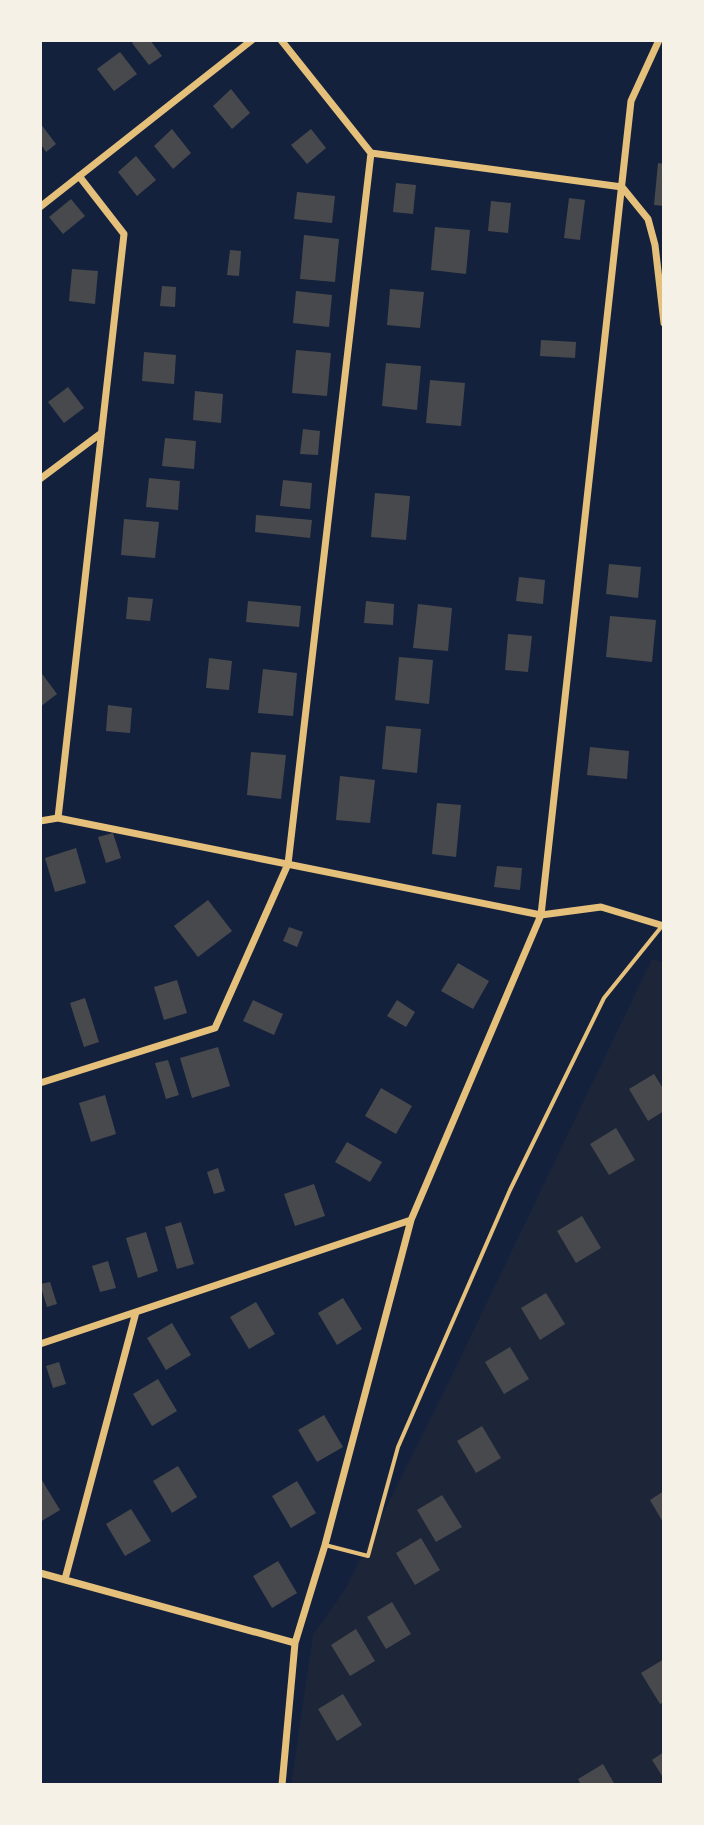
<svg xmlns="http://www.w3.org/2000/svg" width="704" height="1825" viewBox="0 0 704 1825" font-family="Helvetica,sans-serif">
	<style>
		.green { fill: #1d2539 }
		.building { fill: #48494c }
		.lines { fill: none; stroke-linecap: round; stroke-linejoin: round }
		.service { stroke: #e5c07b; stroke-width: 4 }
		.minor { stroke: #e5c07b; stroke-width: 7 }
	</style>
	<rect width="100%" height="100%" fill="#14213d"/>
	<path class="green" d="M652,959L664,963V1785H291L313,1635L346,1588L445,1390Z"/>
	<path class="building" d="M136,40H150L162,56L149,65L132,43Z
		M120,52L137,74L114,91L97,69Z
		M231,89L250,113L232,129L213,106Z
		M40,123L56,144L46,152L40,143Z
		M172,129L191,153L173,169L154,146Z
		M311,129L326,148L307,164L291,145Z
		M136,156L156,180L137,196L118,172Z
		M658,163L664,164V206L654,205Z
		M396,183L416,185L413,214L393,212Z
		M297,192L335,196L332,223L294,219Z
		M569,198L585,200L580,240L564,238Z
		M71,199L85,216L63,234L49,217Z
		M491,201L511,203L508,233L488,231Z
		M435,227L470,230L466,274L431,270Z
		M304,235L339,239L335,282L300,279Z
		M230,250L241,251L239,276L227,275Z
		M72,269L98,271L95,304L69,301Z
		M162,286L176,287L175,307L160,306Z
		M390,289L424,292L420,328L387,325Z
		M296,291L332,295L329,327L293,323Z
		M541,340L576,342L575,358L540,356Z
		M296,350L331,353L327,396L292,393Z
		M144,352L176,355L174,384L142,381Z
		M386,363L421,366L417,410L382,406Z
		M430,380L465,383L461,426L426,423Z
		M68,387L84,408L64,423L48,402Z
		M195,391L223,394L221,423L193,420Z
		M303,429L320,431L318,455L300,454Z
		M165,438L196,441L194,469L162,466Z
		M149,478L180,481L178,510L146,507Z
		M283,480L312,483L310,509L280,506Z
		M375,493L410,496L406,540L371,537Z
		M256,515L312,520L310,538L255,532Z
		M124,519L159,522L155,558L121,555Z
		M609,564L641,567L638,598L606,594Z
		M519,577L545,580L543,604L516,601Z
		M128,597L153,599L150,621L126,619Z
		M248,601L301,606L299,627L246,622Z
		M366,601L394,604L393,625L364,623Z
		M418,604L452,608L448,651L413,648Z
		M610,616L656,620L652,662L606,657Z
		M508,634L532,636L528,672L505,670Z
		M399,657L433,660L429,704L395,700Z
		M209,658L232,661L229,690L206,688Z
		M263,669L297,673L293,716L258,713Z
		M40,671L57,694L40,707Z
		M108,705L132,708L130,733L106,731Z
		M386,726L421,729L417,773L382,769Z
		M590,747L629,751L627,779L587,775Z
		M251,752L286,755L281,799L247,795Z
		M340,776L375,780L370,823L336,820Z
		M437,803L461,805L456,857L432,854Z
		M113,833L121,858L106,863L98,837Z
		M76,848L86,883L55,892L45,858Z
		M497,866L522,868L520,890L494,887Z
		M208,900L232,931L198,957L174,926Z
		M289,927L303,932L297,947L283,941Z
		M458,963L489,981L473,1009L441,991Z
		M177,980L187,1013L164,1020L154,987Z
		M85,998L99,1042L84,1047L70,1003Z
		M253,1000L283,1014L274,1035L243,1021Z
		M397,1000L415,1012L406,1027L387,1016Z
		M218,1047L230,1086L192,1098L180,1058Z
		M168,1060L179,1095L166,1099L155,1063Z
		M654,1074L664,1090V1111L648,1121L629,1089Z
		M381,1088L412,1106L396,1134L365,1116Z
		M105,1095L116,1134L91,1142L79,1103Z
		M616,1128L635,1160L609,1175L590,1144Z
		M347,1142L382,1162L370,1182L335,1162Z
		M218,1168L225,1191L214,1194L207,1172Z
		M314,1184L325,1216L295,1226L284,1194Z
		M582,1216L601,1248L576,1263L557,1231Z
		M181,1222L194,1264L177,1269L165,1227Z
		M146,1232L158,1271L138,1278L126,1238Z
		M108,1261L116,1288L100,1292L92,1266Z
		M50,1282L57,1304L47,1307L40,1284Z
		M546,1293L565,1324L540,1340L521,1308Z
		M343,1298L362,1329L337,1345L318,1313Z
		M256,1302L275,1334L249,1349L230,1317Z
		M172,1323L191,1355L166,1370L147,1338Z
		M510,1347L529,1379L504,1394L485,1362Z
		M59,1362L66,1384L53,1388L46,1366Z
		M158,1379L177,1411L152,1426L133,1394Z
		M324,1415L343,1447L317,1462L298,1430Z
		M482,1426L501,1458L476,1473L457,1441Z
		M178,1466L197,1497L172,1513L153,1481Z
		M40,1477L60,1510L40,1522Z
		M297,1481L316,1513L291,1528L272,1496Z
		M664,1491V1524L650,1500Z
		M442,1495L462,1527L436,1542L417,1510Z
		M131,1509L151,1541L125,1556L106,1524Z
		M421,1538L440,1570L415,1585L396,1553Z
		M278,1561L297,1593L272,1608L253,1576Z
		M392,1602L411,1634L386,1649L367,1617Z
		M356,1629L375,1661L350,1676L331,1645Z
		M664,1659V1702L660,1704L641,1673Z
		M343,1694L362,1725L337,1741L318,1709Z
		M664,1752V1779L652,1760Z
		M603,1764L615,1785H581L578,1779Z"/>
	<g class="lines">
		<path class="service" d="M325,1545L368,1556L398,1447L510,1190L604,998L662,926"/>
		<path class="minor" d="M281,40L371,153L622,187L648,219L655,245L664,323
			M40,207L252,40
			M40,479L100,434
			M58,818L124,234L79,176
			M40,821L58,818L541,915L601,907L664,926
			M40,1083L215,1028L288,864L371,153
			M40,1344L411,1220L541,915L631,101L659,40
			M40,1573L295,1643
			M65,1579L136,1312
			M282,1785L295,1643L325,1545L411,1220"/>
	</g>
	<rect width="704" height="1825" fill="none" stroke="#f6f1e7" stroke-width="84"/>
</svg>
